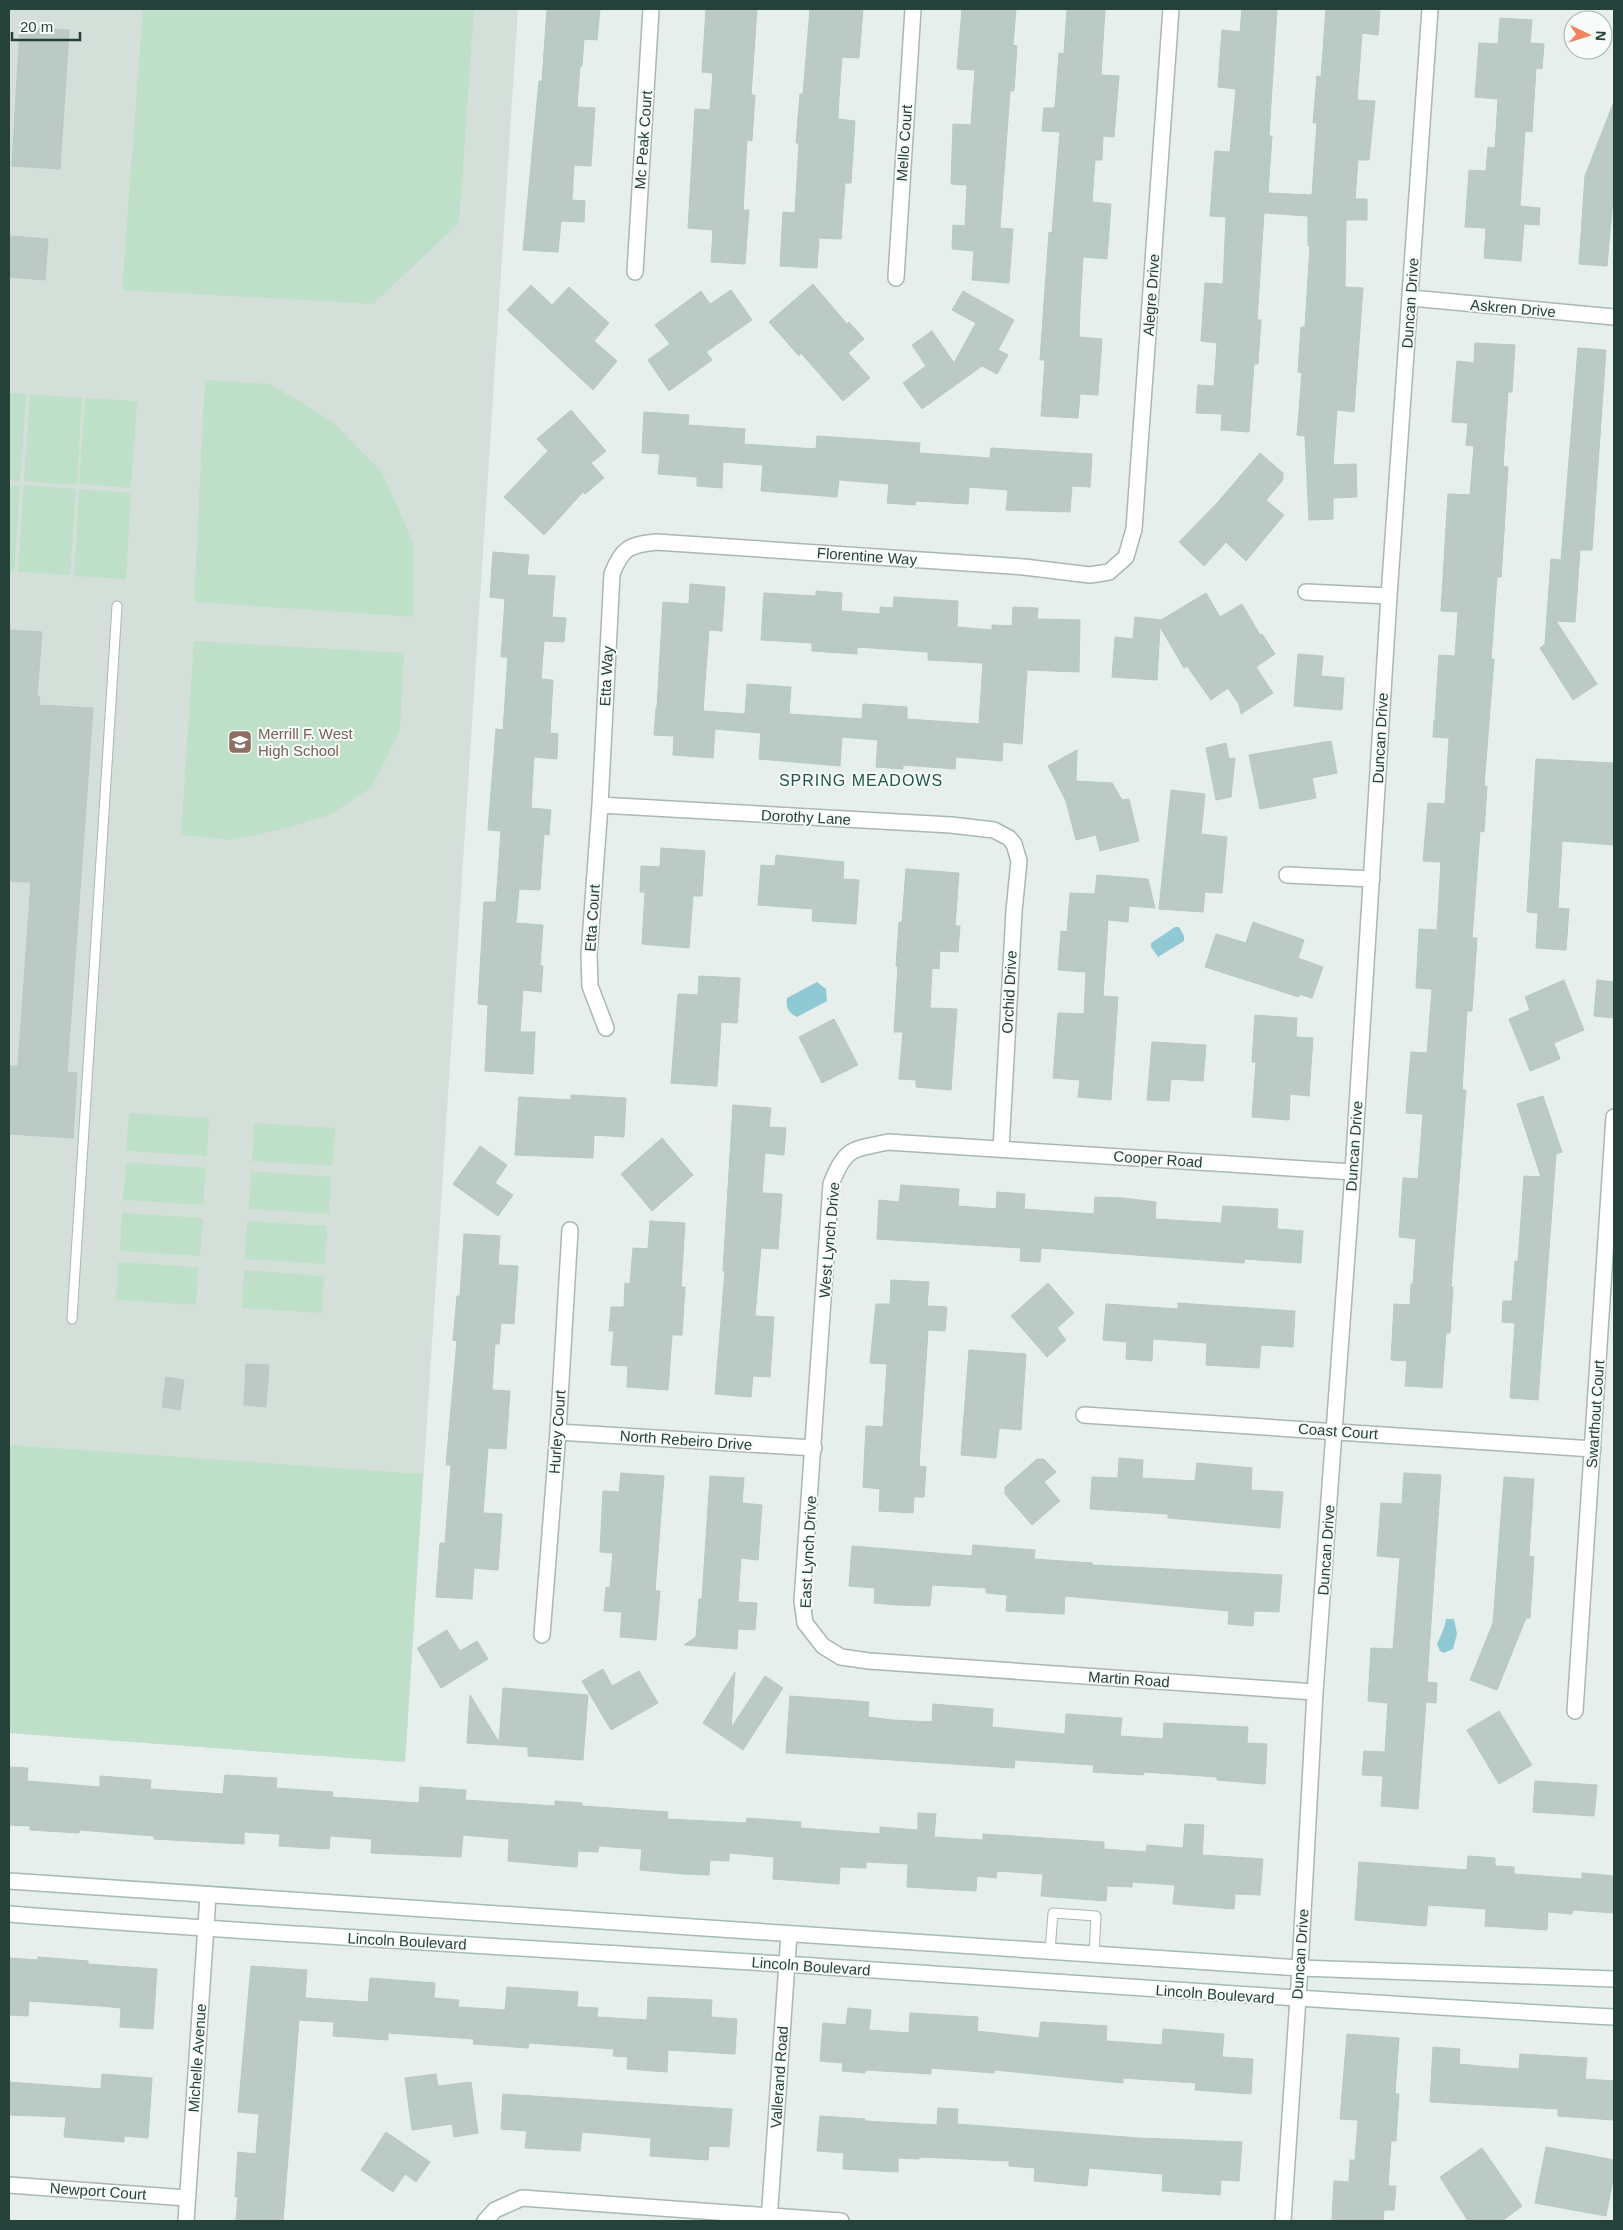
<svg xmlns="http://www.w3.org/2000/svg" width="1623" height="2230" viewBox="0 0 1623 2230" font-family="Arial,sans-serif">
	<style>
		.built { fill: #d4dfda }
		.green { fill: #bfe0c8 }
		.water { fill: #8ec9d4 }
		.building { fill: #bbcac4; stroke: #b8c9c2 }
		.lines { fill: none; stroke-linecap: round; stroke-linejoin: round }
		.lane-casing { stroke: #a8b8b2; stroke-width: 11 }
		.street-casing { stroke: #a8b8b2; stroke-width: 18 }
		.secondary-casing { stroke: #a4bbb3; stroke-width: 18 }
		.lane { stroke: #fff; stroke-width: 9 }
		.street { stroke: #fff; stroke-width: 15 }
		.secondary { stroke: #fff; stroke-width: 15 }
		.labels { text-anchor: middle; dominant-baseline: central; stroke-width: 4; stroke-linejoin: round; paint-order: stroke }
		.street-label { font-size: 15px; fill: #24423a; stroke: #f7fbf9 }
		.education-label { font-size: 15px; fill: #785e54; stroke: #f7fbf9; text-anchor: start }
		.neighbourhood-label { font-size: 16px; letter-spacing: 1px; fill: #1f5548; stroke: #f7fbf9 }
	</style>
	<rect width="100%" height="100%" fill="#e6efeb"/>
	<path class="built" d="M9,9H518L405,1762L9,1733Z"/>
	<path class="green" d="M143,9H474L459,223L373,304L122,290Z
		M205,380L271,384L333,422L382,472L413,543V617L194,602Z
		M9,393L26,394L20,481L9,480Z
		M30,394L82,398L77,485L24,481Z
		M85,398L137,401L131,488L79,484Z
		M9,485L20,486L14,572H9Z
		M24,485L76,489L70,575L18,572Z
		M79,489L131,493L126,579L74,576Z
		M194,641L404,653L400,731L372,787L330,815L287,828L233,840L181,835Z
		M129,1113L209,1118L207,1156L126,1151Z
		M254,1123L335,1128L332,1166L252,1161Z
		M126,1162L206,1168L203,1205L123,1200Z
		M251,1171L331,1177L329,1214L249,1209Z
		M122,1213L203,1218L200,1256L120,1251Z
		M247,1221L327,1226L325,1264L244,1259Z
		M118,1262L198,1267L196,1305L116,1300Z
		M244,1270L324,1276L322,1313L242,1308Z
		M9,1445L423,1474L405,1762L9,1733Z"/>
	<path class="water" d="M1175,927H1179L1184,936V941L1158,957L1151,947V943Z
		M817,982L826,989L827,1001L797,1017C788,1012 786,1009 787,998Z
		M1446,1619H1454L1457,1634L1453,1649L1444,1653L1440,1651L1437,1644C1441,1635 1445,1628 1446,1619Z"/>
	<path class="building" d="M547,9H600L597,40L584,39L582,66H580L577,107L595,108L591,166L574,165L572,200L585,201L584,222L561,221L558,252L523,250L539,81H542Z
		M706,9H757L751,95H755L752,141L747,140L743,210H749L745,264L711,262L713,230L688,228L695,109L710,110L713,73L702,72Z
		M810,9H863L859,58L842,57L839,97L838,119L855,121L851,183H845L841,239L819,238L817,268L780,266L783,212L795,213L799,143H796L800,94H803Z
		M962,9H1016L1013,45L1017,46L1014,91H1010L1000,228L1013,229L1009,283L972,280L974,251L952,249L953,225L965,226L967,185L951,184L953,124L971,125L975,70L957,69Z
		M1067,9H1105L1101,75L1119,76L1114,137L1103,136L1102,160H1095L1092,202L1111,204L1107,259L1083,257L1080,308L1079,337L1102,339L1098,395L1080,394L1078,418L1041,416L1045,360H1040L1049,232L1052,233L1060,132L1042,131L1044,108H1055L1059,53L1064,54Z
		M1242,9H1277L1269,136H1272L1268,193L1312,195L1317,123H1313L1317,76L1321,77L1326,9L1380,11L1378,35L1362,33L1357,100L1375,101L1369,160H1358L1355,199H1367V220H1346L1345,287L1363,288L1354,412L1337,410L1333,465L1356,464L1357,497L1333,498V519L1309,520L1305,436L1297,435L1302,373L1298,372L1301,327H1305L1310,246H1308V216L1264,213L1257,320H1261L1258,364H1254L1249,432L1221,430L1222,414L1196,413L1198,385L1214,386L1217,343L1201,341L1205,283L1223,284L1226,217L1210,216L1212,189L1215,151L1230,152L1236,89L1218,87L1222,30L1240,32Z
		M1500,18L1532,20L1530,43L1544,44L1542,69L1536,68L1532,132L1525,131L1520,206L1540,208L1539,225L1524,224L1521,261L1484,258L1486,228L1465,227L1469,170L1486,171L1488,147L1495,148L1498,99L1475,97L1479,43L1498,44Z
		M20,27L69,30L60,169L12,166Z
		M1613,104L1614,188L1607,266L1579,264L1585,176Z
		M9,236L48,239L45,280L9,277Z
		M813,284L847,324L849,322L864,339L848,353L870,378L843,401L801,353L799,356L769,322Z
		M531,285L552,305L569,287L609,323L594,341L617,361L593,390L507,310Z
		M731,290L752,320L706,352L712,360L669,391L648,360L670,344L655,325L701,291L710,304Z
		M963,291L1014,320L998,350L1008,355L997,374L982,366L922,409L903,383L926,366L912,345L932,331L954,363L976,323L952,310Z
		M1475,343L1515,345L1512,392H1508L1503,466L1508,467L1504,532L1501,577H1497L1491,659H1494L1484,786H1487L1484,832L1480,831L1472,938H1477L1472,1011H1467L1462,1090H1466L1451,1287H1453L1450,1333H1446L1442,1388L1405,1386L1407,1361L1391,1360L1394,1304L1410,1305L1411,1284H1413L1416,1239L1399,1237L1403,1178L1418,1179L1423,1114L1406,1113L1408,1086L1411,1052L1427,1053L1432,989L1416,988L1418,951L1419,929L1437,930L1441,862L1423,861L1428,803L1445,804L1449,738L1433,737L1434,720L1441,719L1435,718L1439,655L1455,656L1458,612L1441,611L1448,494L1470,495L1474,446L1466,445L1468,423L1452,422L1454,396L1457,361L1474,363Z
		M1578,348L1606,350L1592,550H1580L1575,622L1556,621L1597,684L1573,700L1540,648L1545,644L1551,559L1561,560Z
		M571,410L606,451L591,463L604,478L585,494L583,492L544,535L504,497L548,451L537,439Z
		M644,412L689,415L688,425L745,429L744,444L816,449L817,436L920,443L919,453L990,458L991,448L1092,454L1090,487L1072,486L1070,512L1006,510L1008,490L969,487L968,504L916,501L915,505L887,503L889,484L839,480L837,497L761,491L763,465L723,462L722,488L697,486V477L658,474L660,454L642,453Z
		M1260,453L1283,473V480L1266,500L1284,515L1246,561L1226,542L1204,566L1179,542L1218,502Z
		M493,552L529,555L527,575L555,576L552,617L566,618L564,642L544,641L541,679L553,680L550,733L558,734L557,759L534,757L531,808L551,810L549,835L544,834L540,890L519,889L516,923L543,925L540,965L543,966L541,992L523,990L520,1032H535L533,1074L485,1071L488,1005L478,1004L484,902H496L501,831L488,830L496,729L503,730L508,657H501L505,599L490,597Z
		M690,584L725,587L722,631L709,630L703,711L745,714L747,684L791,687L789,714L862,719L863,704L907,707V719L979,724L983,663L928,660V652L857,647V654L812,651V643L761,640L764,593L816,596V591L842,593L841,611L880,614V607L893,608L894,597L958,601L957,627L992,630V625L1012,626L1013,607L1038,608L1037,619L1080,620L1079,672L1027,670L1022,744L1003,742L1002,761L956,757L955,769L903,765V769L876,767L878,740L842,737L840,766L759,759L761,733L715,729L713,758L673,755L674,736L654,735L656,708H657L663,602L689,604Z
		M1206,593L1220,617L1242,604L1260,635L1262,634L1275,654L1256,667L1273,693L1241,714L1239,704L1228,688L1211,700L1187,666L1184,668L1160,627L1157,680L1112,677L1115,637L1133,639L1135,617L1161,620Z
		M9,630L42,632L37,696L40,697L39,705L93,708L67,1072L77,1073L73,1138L9,1134V1066H18L31,882L9,881Z
		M1298,654L1323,656L1321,676L1344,678L1342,710L1294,706Z
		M1331,741L1337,773L1312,778L1316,798L1260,809L1249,755Z
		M1226,743L1229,759L1235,758L1231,797L1216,800L1206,748Z
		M1077,750L1076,781L1112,783L1122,800L1129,799L1139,841L1100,851L1096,835L1076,840L1066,801L1048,766Z
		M1536,759L1614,763V845L1562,841L1558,908L1569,909L1566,950L1536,948L1538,913L1527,912Z
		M1171,790L1205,794L1201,834L1227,837L1222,893L1205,892L1203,912L1159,909Z
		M661,848L705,851L702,896H693L689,948L642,944L645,892H640L641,866L660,867Z
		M776,855L844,862L843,879L859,880L856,924L812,921L813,909L758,905L761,865L775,866Z
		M906,869L959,873L955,926H960L958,952L940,951L939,969L932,968L930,1008L957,1009L951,1090L916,1087V1080L899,1079L903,1032H894L898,966H896L899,922H902Z
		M1097,875L1148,879L1155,908L1129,906L1128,922L1108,920L1103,996L1118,997L1111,1100L1078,1097L1080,1080L1053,1078L1058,1013L1084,1014L1086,972L1058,970L1061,931L1067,932L1070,893L1095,894Z
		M1253,922L1304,940L1298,958L1323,967L1312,998L1299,994V997L1205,967L1216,934L1246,943Z
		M699,976L740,978L737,1023L721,1022L717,1086L671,1083L678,994L698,995Z
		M1564,980L1584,1030L1554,1043L1560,1059L1530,1071L1509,1019L1530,1010L1525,997Z
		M1597,980L1614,982V1018L1594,1016Z
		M1255,1015L1297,1018L1296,1037L1313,1038L1309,1096L1290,1094L1289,1120L1252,1117L1256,1062H1252Z
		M834,1019L858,1065L822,1083L799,1037Z
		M1152,1042L1206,1045L1203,1081L1171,1079L1169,1101L1147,1100Z
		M571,1095L626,1098L624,1137L594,1135L593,1158L515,1155L519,1097L571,1100Z
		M1543,1096L1562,1152L1556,1154L1538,1400L1510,1398L1515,1323L1502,1322L1503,1301H1512L1515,1261L1518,1262L1524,1176L1541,1177L1517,1104Z
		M733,1105L771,1108L769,1127L786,1128L784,1155L765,1153L762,1193L782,1194L778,1249L761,1248L755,1316L774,1317L770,1377L753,1376L751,1397L715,1394L725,1271H723Z
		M662,1138L693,1175L652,1211L621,1174Z
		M480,1146L507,1165L495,1183L513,1195L498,1216L453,1184Z
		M901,1185L959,1189L958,1206L996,1209L997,1192L1025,1194L1024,1209L1094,1214L1095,1197L1122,1198L1156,1202L1155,1219L1221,1223L1223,1206L1278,1209L1277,1229L1303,1231L1301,1263L1245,1259L1244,1263L1041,1248L1040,1262L1020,1261L1021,1248L877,1239L879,1200L899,1202Z
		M650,1221L685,1223L681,1287H685L682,1335H672L668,1390L627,1387L628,1366L611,1365L614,1331H609L611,1307H624L625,1283L630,1284L633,1248L648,1249Z
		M464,1234L500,1236L498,1265L518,1266L514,1324L501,1323L499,1344H495L492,1390L510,1391L506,1449L488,1448L483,1513L502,1514L498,1570L474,1568L472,1599L436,1597L440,1543H445L451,1465H446L457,1341L453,1340L457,1296H460Z
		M891,1280L929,1282L927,1306L947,1307L945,1331L928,1330L919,1466L926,1467L924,1497H914L913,1513L879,1511L880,1489L863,1487L866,1426L883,1427L887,1364L870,1363L876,1304H890Z
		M1048,1283L1074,1313L1057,1328L1066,1340L1047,1357L1011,1316Z
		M1178,1303L1295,1311L1293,1347L1261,1345L1259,1368L1206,1365L1207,1343L1153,1339L1152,1361L1126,1359L1127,1342L1103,1340L1106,1304L1178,1309Z
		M969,1350L1026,1354L1021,1430L999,1428L996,1458L961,1455Z
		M246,1364L269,1365L266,1407L244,1405Z
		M166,1377L184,1380L180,1410L162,1407Z
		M1119,1458L1143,1460L1142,1478L1195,1481L1197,1463L1252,1468L1251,1490L1283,1492L1280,1528L1168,1518V1514L1090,1509L1092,1477L1118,1478Z
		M1037,1459H1044L1056,1472L1044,1482L1060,1501L1032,1525L1005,1494V1487Z
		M621,1473L664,1476L655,1591H660L656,1640L620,1637L622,1612L604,1611L606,1587L610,1588L613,1553L600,1552L603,1491L619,1492Z
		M1404,1473L1441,1475L1427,1682L1437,1683L1436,1703L1426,1702L1418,1809L1381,1806L1383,1776L1362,1775L1364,1751L1385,1752L1388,1703L1368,1701L1371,1648L1393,1649L1400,1558L1377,1556L1381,1503L1402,1504Z
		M710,1476L744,1478L742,1503L762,1505L758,1560L741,1558L738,1602L757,1603L755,1630L738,1629L737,1649L684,1645L696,1637L699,1599H702Z
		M1504,1477L1534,1479L1529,1556L1534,1557L1530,1618H1526L1497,1690L1470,1680L1493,1623Z
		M973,1545L1035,1550L1034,1559L1092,1563V1565L1282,1575L1279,1612L1254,1611L1253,1626L1228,1624L1229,1611L1065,1596L1064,1614L1006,1611L1007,1595L986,1593V1588L932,1585L930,1606L898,1605L874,1603L875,1588L849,1586L852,1546L972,1556Z
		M447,1630L460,1651L477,1641L488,1659L441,1688L417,1648Z
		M603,1669L612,1686L639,1671L658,1703L611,1730L582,1681Z
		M735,1672L731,1728L765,1676L783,1688L743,1750L703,1723Z
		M503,1688L588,1695L583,1760L528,1756V1747L467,1743L470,1695L499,1742Z
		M790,1696L869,1702L868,1717L892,1720L932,1722L933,1704L993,1709L992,1727L1065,1734L1066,1714L1122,1718L1120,1736L1163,1739L1164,1723L1248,1727L1247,1743L1267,1744L1265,1784L1217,1780V1777L1144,1772L1143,1775L1093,1772L1094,1765L1015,1760L1014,1768L786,1753Z
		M1499,1711L1532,1765L1499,1784L1467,1730Z
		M9,1767L28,1768L27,1781L100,1787V1776L151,1780L150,1789L223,1794L225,1775L277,1778L276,1788L333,1792L332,1797L419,1803L420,1787L466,1790L465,1800L555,1806V1801L582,1803V1806L668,1812L667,1819L746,1823L747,1818L801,1822L800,1828L880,1834V1827L918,1830V1813L936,1814L934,1837L983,1840V1834L1104,1842V1849L1146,1852L1147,1845L1183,1848L1185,1824L1204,1825L1202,1855L1263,1859L1260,1895L1235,1894L1234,1909L1173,1904L1175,1885L1132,1882V1887L1107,1886L1106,1901L1041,1896L1043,1874L997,1871L996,1878L977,1876L976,1891L907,1887L908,1864L866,1862V1868L840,1867L839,1884L773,1879L774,1857L729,1853V1861L710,1860L709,1875L683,1874L640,1870L642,1849L599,1846L598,1852L578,1851L577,1867L551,1865L508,1861L509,1839L463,1835L461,1857L371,1853L372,1839L330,1836L329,1849L279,1846L280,1834L244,1832V1844L154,1839V1836L79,1830V1833L30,1830V1826L9,1825Z
		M1535,1781L1597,1785L1594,1816L1533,1812Z
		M1468,1856L1495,1858V1866L1514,1867V1874L1582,1879V1873L1614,1876V1913L1573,1910L1572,1914L1548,1912L1547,1930L1485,1926L1486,1909L1428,1905L1426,1926L1355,1920L1359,1862L1467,1870Z
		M38,1957L88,1961V1964L157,1969L153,2029L120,2027L121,2008L100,2006L29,2001L28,2016L9,2015V1958L38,1960Z
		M251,1966L307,1970L305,1998L368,2002L370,1978L435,1983L434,1998L459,2000L458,2007L505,2010L507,1987L578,1992L577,2007L598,2008L597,2017L647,2020L648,1997L712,2000L711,2017L737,2019L735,2054L668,2050L667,2072L627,2069L628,2057L613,2056L614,2049L529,2043L528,2048L473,2044L474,2039L388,2033V2040L333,2036L334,2022L299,2020L283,2221H236L238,2197H235L238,2152L256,2154L259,2114L238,2112Z
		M848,2008L871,2010L869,2030L909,2033L910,2013L978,2017L977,2031L1039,2038L1041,2022L1107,2026L1106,2041L1162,2045L1163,2029L1224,2034L1222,2057L1253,2059L1251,2094L1195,2090L1196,2083L1123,2078V2083L995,2070L994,2073L931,2068V2074L866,2070L865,2073L842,2071L843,2063L820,2061L823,2023L846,2025Z
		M1347,2034L1399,2038L1395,2094H1399L1396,2141H1391L1388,2186H1396L1394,2210H1384L1383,2221H1332L1334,2181L1349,2182L1350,2160H1355L1358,2120L1340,2119Z
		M1433,2047L1460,2049L1459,2064L1479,2066L1519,2069L1520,2054L1587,2058L1585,2079L1614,2081L1613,2120L1558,2116V2109L1430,2102Z
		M102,2074L152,2078L148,2138L124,2136V2142L64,2137L66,2117L9,2115V2082L101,2089Z
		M436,2074L438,2086L471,2082L478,2133L454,2137L452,2124L412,2130L405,2078Z
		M503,2094L732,2109L729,2147L709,2146L708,2160L650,2156L651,2138L582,2132L580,2151L525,2148L527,2131L501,2129Z
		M938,2108L958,2109L957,2124L1139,2138L1242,2142L1239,2181L1221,2180L1220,2195L1162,2191L1163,2174L1089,2168L1087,2186L1066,2184L1034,2181L1035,2168L1009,2166V2161L919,2157V2159L898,2158V2172L843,2169L844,2153L817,2151L820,2116L865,2119V2121L937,2125Z
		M386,2132L430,2162L416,2182L405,2174L393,2192L361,2170Z
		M1546,2147L1614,2160V2174L1606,2216L1535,2203Z
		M1482,2148L1522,2206L1502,2221H1468L1440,2177Z"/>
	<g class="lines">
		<defs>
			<path id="lane" d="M72,1319L117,606
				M1050,1951L1053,1913L1096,1916L1094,1954"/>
			<path id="street" d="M635,272L651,9
				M896,278L913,9
				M1411,298L1614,317
				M1306,592L1389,596
				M600,805L951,825L994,830L1009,838L1014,844L1019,861L1014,911L1001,1149
				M1287,875L1372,879
				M606,1028L590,986L589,955L600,805L612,574C622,548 629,545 656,542L1024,567L1090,575L1109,572L1126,557L1134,529L1171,9
				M1084,1415L1593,1449
				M558,1432L814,1448
				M542,1635L558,1432L570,1230
				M1315,1692L869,1661L841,1657L823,1646L805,1623L802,1601L831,1184C846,1147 851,1150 888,1142L1353,1172
				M1575,1711L1614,1117
				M9,2185L187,2198
				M186,2221L208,1896
				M485,2221L495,2210L522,2198L841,2221
				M769,2221L789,1934
				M1283,2221L1300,1968L1315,1692L1353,1172L1389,596L1430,9"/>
			<path id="secondary" d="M9,1881L1300,1968L1614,1979
				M9,1914C267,1934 525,1948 783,1964C1060,1982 1337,2002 1614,2017"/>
		</defs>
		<use href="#lane" class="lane-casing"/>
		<use href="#street" class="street-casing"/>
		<use href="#secondary" class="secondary-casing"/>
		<use href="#lane" class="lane"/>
		<use href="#street" class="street"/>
		<use href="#secondary" class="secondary"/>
	</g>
	<defs>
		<symbol id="school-square" viewBox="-11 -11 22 22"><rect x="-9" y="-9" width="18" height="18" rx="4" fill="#8d6e63" stroke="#f7fbf9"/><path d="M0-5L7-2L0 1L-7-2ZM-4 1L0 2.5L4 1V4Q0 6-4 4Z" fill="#fff"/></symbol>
	</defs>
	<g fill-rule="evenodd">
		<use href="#school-square" x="226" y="728" width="28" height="28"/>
	</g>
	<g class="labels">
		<g class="street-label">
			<text transform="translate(643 140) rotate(-86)">Mc Peak Court</text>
			<text transform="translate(904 143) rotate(-86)">Mello Court</text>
			<text transform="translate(1151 295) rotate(-86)">Alegre Drive</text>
			<text transform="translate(1410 303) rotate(-86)">Duncan Drive</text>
			<text transform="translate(1513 308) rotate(5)">Askren Drive</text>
			<text transform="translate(867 556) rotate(4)">Florentine Way</text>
			<text transform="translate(606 676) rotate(-87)">Etta Way</text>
			<text transform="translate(1380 738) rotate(-87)">Duncan Drive</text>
			<text transform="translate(806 817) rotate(3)">Dorothy Lane</text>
			<text transform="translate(592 918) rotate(-86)">Etta Court</text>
			<text transform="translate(1009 992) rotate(-87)">Orchid Drive</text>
			<text transform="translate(1354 1146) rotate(-86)">Duncan Drive</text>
			<text transform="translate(1158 1159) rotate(4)">Cooper Road</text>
			<text transform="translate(829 1240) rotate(-85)">West Lynch Drive</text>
			<text transform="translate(1595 1414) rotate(-86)">Swarthout Court</text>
			<text transform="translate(1338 1431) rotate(4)">Coast Court</text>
			<text transform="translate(557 1432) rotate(-86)">Hurley Court</text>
			<text transform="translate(686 1440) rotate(4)">North Rebeiro Drive</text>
			<text transform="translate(1326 1550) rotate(-86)">Duncan Drive</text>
			<text transform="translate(808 1552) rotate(-87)">East Lynch Drive</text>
			<text transform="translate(1129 1679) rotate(4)">Martin Road</text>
			<text transform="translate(407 1941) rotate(3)">Lincoln Boulevard</text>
			<text transform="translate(1300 1954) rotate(-86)">Duncan Drive</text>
			<text transform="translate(811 1966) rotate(4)">Lincoln Boulevard</text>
			<text transform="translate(1215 1994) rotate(4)">Lincoln Boulevard</text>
			<text transform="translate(197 2058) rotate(-86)">Michelle Avenue</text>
			<text transform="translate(779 2077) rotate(-86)">Vallerand Road</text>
			<text transform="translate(98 2191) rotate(4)">Newport Court</text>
		</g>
		<g class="education-label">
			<text x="258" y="733">Merrill F. West<tspan x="258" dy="17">High School</tspan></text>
		</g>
		<g class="neighbourhood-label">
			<text x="861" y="780">SPRING MEADOWS</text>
		</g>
	</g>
	<rect width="1623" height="2230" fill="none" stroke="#24423a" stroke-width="20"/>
	<g transform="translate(1588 35) rotate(94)"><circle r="24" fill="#f7fbf9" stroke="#a3b1ad"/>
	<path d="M0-4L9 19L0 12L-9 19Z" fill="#f4845f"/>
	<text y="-8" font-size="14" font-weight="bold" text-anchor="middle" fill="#24423a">N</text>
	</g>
	<path d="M12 32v8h68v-8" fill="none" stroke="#24423a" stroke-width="2.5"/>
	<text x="20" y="32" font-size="15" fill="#24423a" stroke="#f7fbf9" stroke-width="4" paint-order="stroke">20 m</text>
</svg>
